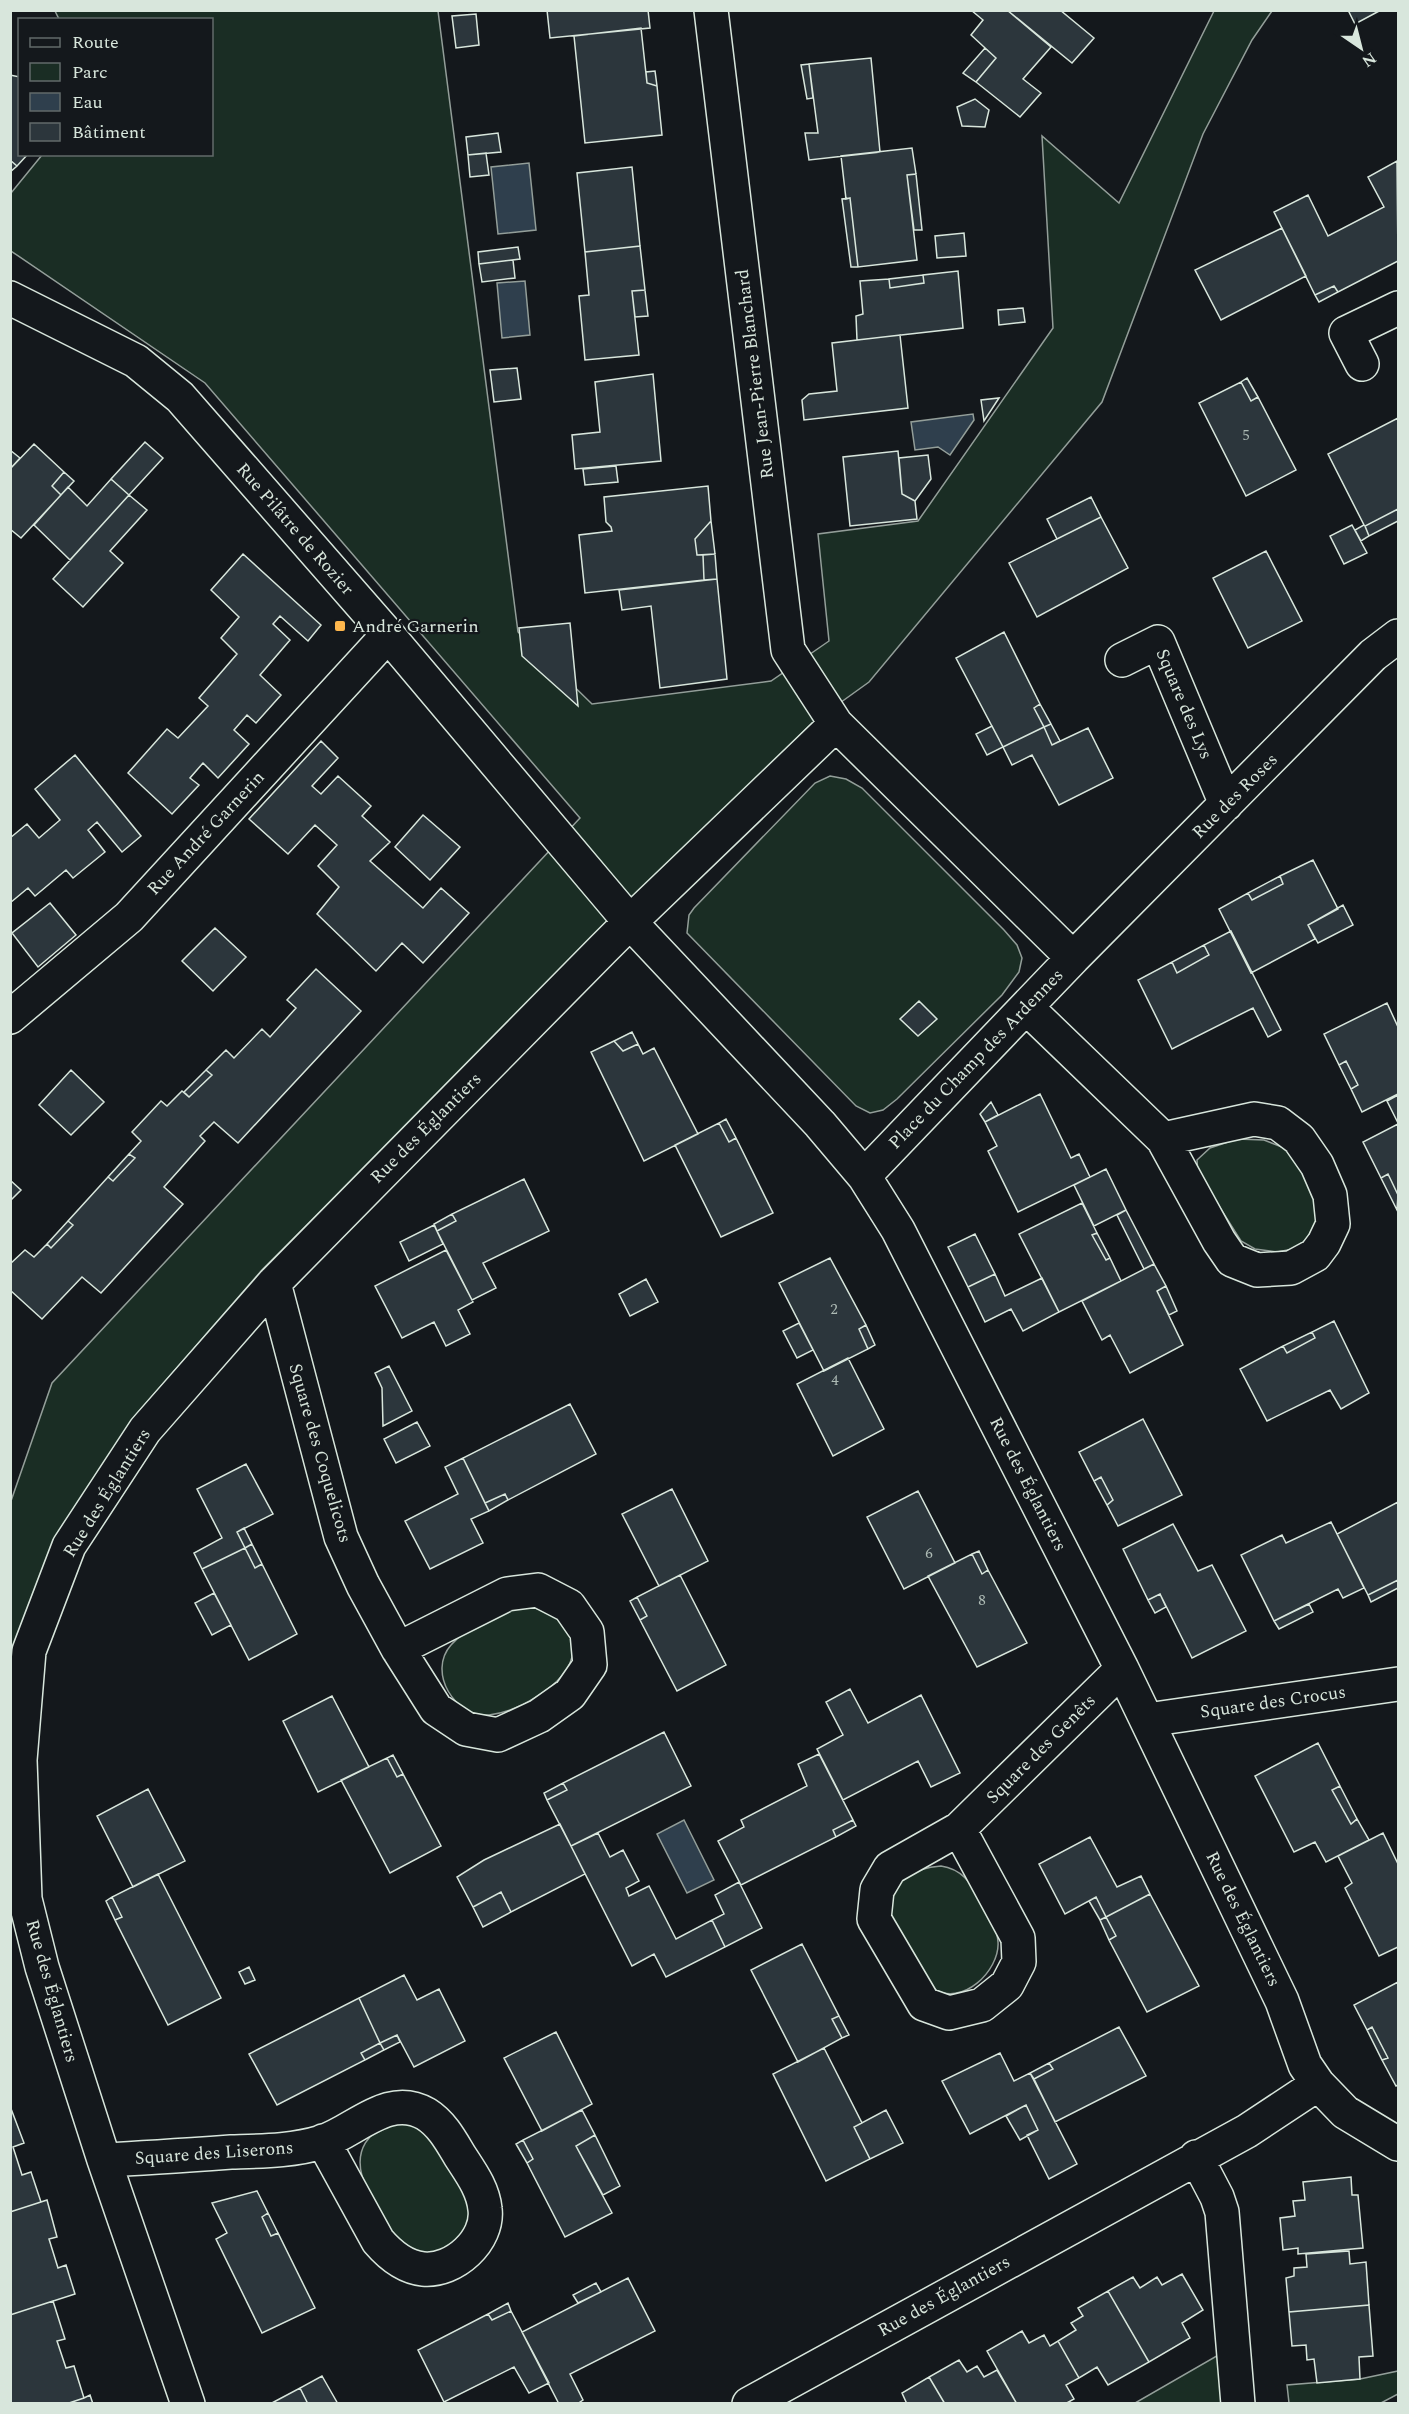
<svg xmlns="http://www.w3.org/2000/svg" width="1409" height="2414" viewBox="0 0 1409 2414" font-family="Spectral,serif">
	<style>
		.green { fill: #1a2d24; stroke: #939e99; stroke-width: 1.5 }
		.water { fill: #2f3f4d; stroke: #939e99; stroke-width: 1.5 }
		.building { fill: #2c363c; stroke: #d8e6dc; stroke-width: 1.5 }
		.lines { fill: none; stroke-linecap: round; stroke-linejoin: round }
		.minor-casing { stroke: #d8e6dc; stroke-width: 36 }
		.minor { stroke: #14181c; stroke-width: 33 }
		.poi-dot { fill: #ffb74d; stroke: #14181c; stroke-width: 2 }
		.labels { text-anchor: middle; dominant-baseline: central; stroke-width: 4.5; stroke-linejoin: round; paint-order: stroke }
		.number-label { font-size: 15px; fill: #adbab4 }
		.street-label { font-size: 18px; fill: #d8e6dc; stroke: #14181c }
		.poi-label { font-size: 18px; fill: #d8e6dc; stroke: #14181c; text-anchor: start }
	</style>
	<rect width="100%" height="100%" fill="#14181c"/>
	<path class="green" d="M55,11H438L518,632L592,704L771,681L829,641L818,534L918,521L1053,328L1042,136L1119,203L1214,11H1272L1252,40L1203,134L1102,402L869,682L812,723L262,1270L135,1416L55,1542L11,1693V1501L52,1383L580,818L205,383L11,251V193L42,155L212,154V20L59,19Z
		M830,776L846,779L862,788L1004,930L1017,945L1022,958L1019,972L1002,995L897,1099L883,1110L870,1113L856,1106L687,933L689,915L694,908L815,783Z
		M1237,1139L1264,1140L1287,1149L1314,1188L1317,1222L1307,1239L1293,1249L1277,1252L1255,1249L1241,1241L1198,1173L1197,1160L1210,1148Z
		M523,1606C550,1609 579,1624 572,1657C565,1686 517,1712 489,1715C455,1718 427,1672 451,1645C468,1625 499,1614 523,1606Z
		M941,1866C961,1869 971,1882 980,1900C987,1913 997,1926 998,1942C1000,1971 961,2008 933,1988C926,1982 921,1969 916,1961C906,1944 888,1924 891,1903C896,1877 916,1868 941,1866Z
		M392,2124C405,2124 416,2124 426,2133C433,2139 438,2151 443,2159C460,2186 484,2211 457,2240C441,2258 413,2257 396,2240C389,2232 384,2218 379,2208C373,2198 365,2187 362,2176C355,2150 368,2131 392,2124Z
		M1234,2346L1238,2403H1135Z
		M1398,2371V2394L1381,2403H1289L1287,2385L1360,2379Z"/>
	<path class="water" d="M529,163L536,230L498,234L491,167Z
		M525,281L530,335L502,338L497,283Z
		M973,414L974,420L950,455L938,447L915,450L911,422Z
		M684,1820L714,1880L687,1893L657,1834Z"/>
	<path class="building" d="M547,10H648L650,28L550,38Z
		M971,10H1007L1051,47L1023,79L1041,93L1020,117L976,82L996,58L971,35L983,20Z
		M1007,10H1060L1094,38L1072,63Z
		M1348,10H1381L1355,24Z
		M476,14L479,45L456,48L452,16Z
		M641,28L647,83L657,86L662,135L585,143L574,36Z
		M985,48L996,58L976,82L963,73Z
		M871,58L880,152L809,160L805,133H818L809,64Z
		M809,64L813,98L807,99L801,65Z
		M655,71L657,86L647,83L646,72Z
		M10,75L20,77V154H28L17,166L10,160Z
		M975,99L989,110L985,127L962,126L957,107Z
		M498,133L501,152L468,155L466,137Z
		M912,148L916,174L907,175L917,260L858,267L850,198L846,199L841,156Z
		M486,153L489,175L470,177L468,155Z
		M10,160L17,166L10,172Z
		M1397,161L1398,261L1338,292L1334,286L1315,295L1274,212L1308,195L1328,236L1384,207L1368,177Z
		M632,167L640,246L585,252L577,173Z
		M916,174L922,230H914L907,175Z
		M850,198L858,267H851L842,199Z
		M1282,228L1306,276L1221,320L1195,270Z
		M964,233L966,256L937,258L935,236Z
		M640,246L645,290L632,291L639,355L585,360L579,296L589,295L585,252Z
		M518,247L520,259L479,264L478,252Z
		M513,260L515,278L482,282L479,264Z
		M958,271L963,328L857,340L856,316L863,314L860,281L889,279L890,288L924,283L923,275Z
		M923,275L924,283L890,288L889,279Z
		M1334,286L1338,292L1319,302L1315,295Z
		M645,290L648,316L635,317L632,291Z
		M1023,308L1025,322L999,325L998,310Z
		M900,335L908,408L804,420L802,400L809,394L837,391L832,343Z
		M517,368L521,399L494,402L490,370Z
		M653,374L661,461L575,469L572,435L600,432L595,382Z
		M1247,378L1258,397L1251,401L1241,382Z
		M1241,382L1251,401L1258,397L1296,470L1246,496L1199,403Z
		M999,398L984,421L981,400Z
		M1398,418V509L1365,526L1369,536L1361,541L1355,530L1364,525L1328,454Z
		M145,442L163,458L129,495L111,479Z
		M34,444L64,472L52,486L61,495L21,538L10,529V469Z
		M10,450L20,458L10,469Z
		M898,451L902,494L915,501L917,519L850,526L843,457Z
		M928,455L931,479L915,501L902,494L899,458Z
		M616,466L618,482L585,485L583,469Z
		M64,472L74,481L61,495L52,486Z
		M111,479L129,495L70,560L34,525L68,487L87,506Z
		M708,486L711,521L695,539L697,555H703L704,580L585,593L579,535L612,531L611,527L606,522L604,497Z
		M129,495L147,510L110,551L123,563L83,607L53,579Z
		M1091,497L1101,517L1057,539L1047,519Z
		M1398,509V521L1369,536L1365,526Z
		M1101,517L1128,568L1037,617L1009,563Z
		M711,521L715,554L697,555L695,539Z
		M1352,525L1367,553L1344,564L1330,536Z
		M1266,551L1302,621L1248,648L1213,578Z
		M243,554L321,625L308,641L280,616L273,624L290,640L260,675L281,695L256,723L247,715L234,730L249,744L218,778L203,763L190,778L199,785L172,814L128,773L167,729L178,738L208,706L199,698L237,654L221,638L239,617L211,590Z
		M715,554L717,579L704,580L703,555Z
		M717,579L727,679L660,688L651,606L622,610L619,590Z
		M570,623L578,706L522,656L519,628Z
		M1004,632L1040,704L1034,708L1044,727L1003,747L956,658Z
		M1040,704L1051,724L1044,727L1034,708Z
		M1051,724L1060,741L1052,745L1044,727Z
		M992,726L1003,747L987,755L976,734Z
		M1044,727L1052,745L1088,728L1113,778L1059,805L1032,755L1012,765L1003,747Z
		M321,741L338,758L312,786L321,794L338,776L371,806L362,816L390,842L370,861L423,908L441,888L469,913L423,963L402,943L376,971L317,914L339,887L318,866L337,845L315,825L288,854L249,819Z
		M75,755L141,836L122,852L97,822L88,830L105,852L73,878L66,870L35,896L28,888L10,903V838L27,824L39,838L60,820L35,789Z
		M423,815L460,847L430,880L395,847Z
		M1313,860L1338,909L1308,925L1315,939L1251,973L1219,909L1248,893L1252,900L1283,884L1280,876Z
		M1280,876L1283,884L1252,900L1248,893Z
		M50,903L76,935L38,967L12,933Z
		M1343,905L1353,925L1318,943L1308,925Z
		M215,928L246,957L213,991L182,961Z
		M1231,931L1281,1030L1268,1037L1253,1008L1172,1049L1138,980L1172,962L1177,973L1209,955L1204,945Z
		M1204,945L1209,955L1177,973L1172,962Z
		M316,969L361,1011L238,1143L214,1122L200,1136L205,1141L164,1187L183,1204L101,1293L82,1277L42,1319L10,1290V1264L25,1250L34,1257L47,1244L51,1248L73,1225L68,1221L108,1177L113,1181L135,1158L129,1154L141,1141L132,1132L161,1101L167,1106L182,1091L189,1097L212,1075L206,1070L226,1050L234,1058L262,1029L270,1037L296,1008L287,1000Z
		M919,1001L937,1019L918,1036L900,1019Z
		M1387,1003L1398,1027V1094L1362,1112L1351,1089L1358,1085L1346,1061L1339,1065L1324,1034Z
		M632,1032L638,1044L623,1051L614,1041Z
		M614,1041L623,1051L638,1044L643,1054L654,1048L698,1134L644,1161L591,1052Z
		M1346,1061L1358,1085L1351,1089L1339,1065Z
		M71,1070L104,1102L71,1135L39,1105Z
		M206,1070L212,1075L189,1097L184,1092Z
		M1040,1094L1071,1158L1079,1154L1090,1177L1018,1212L988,1151L997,1146L985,1122Z
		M1398,1095V1123L1387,1101Z
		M991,1102L998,1115L985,1122L980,1114Z
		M726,1119L736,1138L729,1142L719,1123Z
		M719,1123L729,1142L736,1138L773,1213L721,1237L675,1145Z
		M1398,1124V1195L1388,1174L1381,1178L1363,1142Z
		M129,1154L135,1158L113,1181L108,1177Z
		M1106,1169L1126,1210L1094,1226L1074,1185Z
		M1388,1174L1398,1195L1397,1210L1381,1178Z
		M524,1179L549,1231L483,1263L496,1288L472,1300L437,1231L456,1221L452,1214Z
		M10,1180L21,1190L10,1201Z
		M1082,1203L1097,1233L1092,1235L1106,1260L1110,1258L1121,1281L1059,1312L1019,1234Z
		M1126,1210L1154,1264L1144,1269L1117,1215Z
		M452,1214L456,1221L437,1231L434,1224Z
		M68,1221L73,1225L51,1248L47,1244Z
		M434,1225L443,1244L409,1261L400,1242Z
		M1097,1233L1110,1258L1106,1260L1092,1235Z
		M975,1234L995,1274L968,1287L948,1247Z
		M446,1250L473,1302L458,1310L470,1334L446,1346L434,1322L402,1338L375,1286Z
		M830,1258L866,1325L859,1329L868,1349L824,1371L779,1283Z
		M1154,1264L1166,1286L1157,1291L1183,1345L1130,1373L1110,1335L1102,1340L1082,1301Z
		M995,1274L1005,1296L1042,1278L1059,1312L1023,1331L1011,1309L985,1322L968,1287Z
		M646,1279L658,1302L630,1316L619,1294Z
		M1166,1286L1177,1311L1169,1315L1157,1291Z
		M1334,1321L1369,1393L1341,1409L1330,1390L1267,1421L1240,1369L1283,1346L1287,1353L1315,1338L1312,1332Z
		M799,1323L813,1350L797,1358L783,1331Z
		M866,1325L875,1345L868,1349L859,1329Z
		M1312,1332L1315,1338L1287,1353L1283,1346Z
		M848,1358L884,1429L833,1456L797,1384Z
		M389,1366L412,1411L383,1426L382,1388L375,1373Z
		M570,1404L596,1454L508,1500L505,1494L485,1503L463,1458Z
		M1143,1419L1182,1495L1118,1526L1107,1505L1113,1500L1101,1477L1094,1481L1079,1452Z
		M417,1422L430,1446L396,1463L384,1439Z
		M463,1458L489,1511L471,1519L483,1543L430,1569L405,1521L458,1494L445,1467Z
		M246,1464L273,1514L237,1532L245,1548L202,1569L194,1553L222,1538L197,1489Z
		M1101,1477L1113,1500L1107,1505L1094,1481Z
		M672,1489L708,1561L659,1586L622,1514Z
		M918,1491L955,1563L904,1589L867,1517Z
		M505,1494L508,1500L489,1511L485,1503Z
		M1398,1502V1580L1368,1595L1337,1534Z
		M1331,1522L1364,1588L1343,1598L1338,1589L1274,1621L1241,1555L1282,1535L1286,1543Z
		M1173,1524L1198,1571L1212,1565L1246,1631L1192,1658L1160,1594L1148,1600L1123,1549Z
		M244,1528L252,1544L245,1548L237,1532Z
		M252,1544L262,1564L255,1568L245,1548Z
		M245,1548L255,1568L262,1564L297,1634L249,1660L202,1569Z
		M979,1551L988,1570L982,1574L972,1554Z
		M972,1554L982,1574L988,1570L1027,1643L977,1667L928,1576Z
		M680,1575L726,1665L677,1691L640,1620L647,1616L637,1597Z
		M1398,1580V1588L1371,1602L1368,1595Z
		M214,1593L231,1625L212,1635L195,1603Z
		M1160,1594L1166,1607L1155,1613L1148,1600Z
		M637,1597L647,1616L640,1620L630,1601Z
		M1309,1604L1313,1612L1279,1629L1274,1621Z
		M850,1689L868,1723L921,1695L960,1773L931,1787L918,1761L843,1800L817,1749L843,1735L826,1702Z
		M332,1696L369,1767L318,1792L283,1721Z
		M664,1732L691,1786L571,1846L547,1800L567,1790L563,1783Z
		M1318,1743L1340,1786L1332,1790L1351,1824L1357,1819L1369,1840L1326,1862L1315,1842L1294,1852L1255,1776Z
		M819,1754L853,1820L833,1830L836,1837L741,1885L718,1841L744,1827L741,1820L807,1786L798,1764Z
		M393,1755L403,1774L397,1777L387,1758Z
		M387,1758L397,1777L403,1774L441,1846L390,1873L341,1780Z
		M563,1783L567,1790L547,1800L544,1793Z
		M1340,1786L1357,1819L1351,1824L1332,1790Z
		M148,1789L185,1861L133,1887L97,1816Z
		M853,1820L856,1826L836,1837L833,1830Z
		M560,1824L585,1874L511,1912L501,1892L473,1907L457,1877L484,1860Z
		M598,1833L610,1857L623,1850L639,1881L626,1888L629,1896L649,1886L676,1939L712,1920L725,1947L666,1977L654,1954L632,1966L571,1846Z
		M1383,1833L1398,1864V1947L1379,1956L1345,1888L1352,1883L1338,1856Z
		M1090,1837L1117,1887L1141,1876L1150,1894L1106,1917L1096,1897L1065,1914L1039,1864Z
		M158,1874L221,1998L168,2025L115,1920L122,1917L112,1897Z
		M739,1882L762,1928L725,1947L712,1920L724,1914L715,1895Z
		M501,1892L511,1912L483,1927L473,1907Z
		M1150,1894L1199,1986L1147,2012L1109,1940L1116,1936L1106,1917Z
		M112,1897L122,1917L115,1920L106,1901Z
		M1096,1897L1106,1917L1100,1920L1089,1901Z
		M1106,1917L1116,1936L1109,1940L1100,1920Z
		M802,1944L839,2016L832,2019L842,2038L798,2062L751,1970Z
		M249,1967L255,1980L245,1984L239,1972Z
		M404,1975L417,2000L439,1989L465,2041L414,2067L397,2035L380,2043L359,1998Z
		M1398,1982V2085L1396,2086L1382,2060L1388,2058L1372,2027L1367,2030L1354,2005Z
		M359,1998L380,2043L361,2053L365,2060L277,2105L249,2054Z
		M839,2016L849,2035L842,2038L832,2019Z
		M1119,2027L1146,2076L1055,2122L1034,2079L1053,2069L1049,2063Z
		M1372,2027L1388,2058L1382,2060L1367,2030Z
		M556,2032L592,2104L542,2131L504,2058Z
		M397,2035L400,2042L384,2050L380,2043Z
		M380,2043L384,2050L365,2060L361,2053Z
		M824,2048L862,2123L854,2127L870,2159L826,2181L773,2074Z
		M1000,2053L1014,2081L1030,2073L1077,2164L1049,2179L1027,2135L1038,2130L1026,2105L970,2134L942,2081Z
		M1049,2063L1053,2069L1034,2079L1030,2073Z
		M1026,2105L1038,2130L1020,2140L1006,2116Z
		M10,2106L24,2143L13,2147L22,2175L31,2172L41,2202L10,2212Z
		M582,2110L595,2135L576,2146L612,2213L565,2237L527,2163L533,2159L523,2140Z
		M886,2110L903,2143L870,2159L854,2127Z
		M595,2135L620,2186L603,2195L576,2146Z
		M523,2140L533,2159L527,2163L516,2144Z
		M1351,2177L1352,2195H1358L1363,2248L1298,2254V2248L1283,2250L1280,2218L1295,2216L1293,2201L1305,2200L1303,2182Z
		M257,2191L268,2213L262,2217L271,2236L278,2233L315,2308L262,2333L216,2239L227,2233L212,2203Z
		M47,2200L57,2237L49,2239L58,2268L66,2265L75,2294L10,2315V2212Z
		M268,2213L278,2233L271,2236L262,2217Z
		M1349,2251L1350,2264L1366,2262L1369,2305L1289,2312L1286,2278L1294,2276V2268L1307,2267L1306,2254Z
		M1182,2274L1203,2310L1182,2323L1190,2338L1149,2362L1108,2291L1133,2277L1140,2288L1157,2277L1162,2285Z
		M628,2278L655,2331L570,2374L583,2400L577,2404H559L522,2332Z
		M596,2283L601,2292L578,2303L573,2295Z
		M1108,2291L1149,2362L1108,2385L1097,2367L1079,2378L1058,2341L1076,2330L1071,2323L1083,2316L1078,2308Z
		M53,2301L65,2339L57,2341L66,2368L74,2366L84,2398L66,2404H10V2315Z
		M508,2303L511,2311L492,2320L488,2314Z
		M1369,2305L1373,2356L1359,2357L1360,2379L1317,2383L1314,2359L1307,2360L1306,2345L1292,2346L1289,2312Z
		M511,2311L549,2383L529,2393L514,2367L444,2402L418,2350L488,2314L492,2320Z
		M1022,2331L1029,2343L1044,2335L1050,2346L1058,2341L1079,2378L1066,2385L1074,2399L1065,2404H1017L987,2351Z
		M959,2360L967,2372L977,2366L984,2377L997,2370L1017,2404H945L929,2377Z
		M322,2376L338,2404H308L300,2388Z
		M929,2377L945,2404H907L902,2393Z
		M300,2388L308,2404H270Z
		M90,2395L93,2404H66L84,2398Z"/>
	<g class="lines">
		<defs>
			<path id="minor" d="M711,10L788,650L836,724
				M10,298L136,361L180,397L388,635L630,922L820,1124L864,1176L1073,958L836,724L630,922L603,949L274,1283L145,1430L69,1546L29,1651L20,1760L25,1899L42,1967L104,2160L188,2404
				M1362,364L1346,333L1398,308
				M1122,660L1158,642L1226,804
				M1073,958L1373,655L1398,636
				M1027,1008L1163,1139L1219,1241L1232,1260L1257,1270L1291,1268L1315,1255L1324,1243L1333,1224L1330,1195L1317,1165L1299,1139L1278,1123L1254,1119L1163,1139
				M10,1017L129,917L388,635
				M274,1283L341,1537L363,1585L398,1649L436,1709L466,1729L498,1735L539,1716L570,1694L590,1665L587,1632L569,1606L538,1590L507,1594L398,1649
				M1147,1720L1398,1684
				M959,1829L1018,1938L1019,1962L1007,1985L982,2005L949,2013L924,2004L874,1919L877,1890L890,1868L959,1829L1122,1669
				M1318,2084L1345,2112L1398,2144
				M1196,2157L1217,2197L1222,2212L1238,2404
				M104,2160C146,2158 189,2155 231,2152C261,2151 293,2151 322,2142C356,2131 388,2092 426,2114C442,2124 451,2141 460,2156C471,2173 483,2189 485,2209C489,2240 454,2272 423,2269C404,2267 390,2255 378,2241L323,2141
				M749,2404L1247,2131L1318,2084L1305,2065L1282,2001L1122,1669L898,1230L864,1176"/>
		</defs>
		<use href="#minor" class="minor-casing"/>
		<use href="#minor" class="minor"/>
	</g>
	<rect class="poi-dot" x="334" y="620" width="12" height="12" rx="3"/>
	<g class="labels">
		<g class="number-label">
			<text x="1246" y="435">5</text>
			<text x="834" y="1309">2</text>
			<text x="835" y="1380">4</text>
			<text x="929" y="1553">6</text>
			<text x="982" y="1600">8</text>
		</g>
		<g class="street-label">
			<text transform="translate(755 374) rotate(-97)">Rue Jean-Pierre Blanchard</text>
			<text transform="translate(295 529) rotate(49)">Rue Pilâtre de Rozier</text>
			<text transform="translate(1184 704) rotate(67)">Square des Lys</text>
			<text transform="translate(1235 796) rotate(-45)">Rue des Roses</text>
			<text transform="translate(206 833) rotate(-47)">Rue André Garnerin</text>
			<text transform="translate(976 1059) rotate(-46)">Place du Champ des Ardennes</text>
			<text transform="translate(426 1128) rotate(-45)">Rue des Églantiers</text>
			<text transform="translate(320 1453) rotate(74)">Square des Coquelicots</text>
			<text transform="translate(1028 1484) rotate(63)">Rue des Églantiers</text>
			<text transform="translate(107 1493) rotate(-58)">Rue des Églantiers</text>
			<text transform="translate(1273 1702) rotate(-8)">Square des Crocus</text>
			<text transform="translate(1041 1749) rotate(-45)">Square des Genêts</text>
			<text transform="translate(1243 1919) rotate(64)">Rue des Églantiers</text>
			<text transform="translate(52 1991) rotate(74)">Rue des Églantiers</text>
			<text transform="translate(214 2153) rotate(-4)">Square des Liserons</text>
			<text transform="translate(944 2296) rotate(-29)">Rue des Églantiers</text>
		</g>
		<g class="poi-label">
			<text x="352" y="626">André Garnerin</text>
		</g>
	</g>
	<rect width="1409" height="2414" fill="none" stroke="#d8e6dc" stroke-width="24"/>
	<rect x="18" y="18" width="195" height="138" fill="#14181c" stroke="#626a69" stroke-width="1.5"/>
	<rect x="30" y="38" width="30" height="9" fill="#14181c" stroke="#626a69" stroke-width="1.5"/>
	<text x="72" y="48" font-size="18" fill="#d8e6dc">Route</text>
	<rect x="30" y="63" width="30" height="18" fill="#1a2d24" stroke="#626a69" stroke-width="1.5"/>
	<text x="72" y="78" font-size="18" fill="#d8e6dc">Parc</text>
	<rect x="30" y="93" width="30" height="18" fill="#2f3f4d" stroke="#626a69" stroke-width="1.5"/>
	<text x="72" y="108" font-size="18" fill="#d8e6dc">Eau</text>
	<rect x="30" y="123" width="30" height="18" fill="#2c363c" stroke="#626a69" stroke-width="1.5"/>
	<text x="72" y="138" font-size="18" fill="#d8e6dc">Bâtiment</text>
	<g transform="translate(1361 48) rotate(145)" stroke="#14181c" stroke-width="4.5" paint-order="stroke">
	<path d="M0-4.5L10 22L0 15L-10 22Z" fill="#d8e6dc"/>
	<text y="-9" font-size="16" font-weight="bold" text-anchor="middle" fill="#d8e6dc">N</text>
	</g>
</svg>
